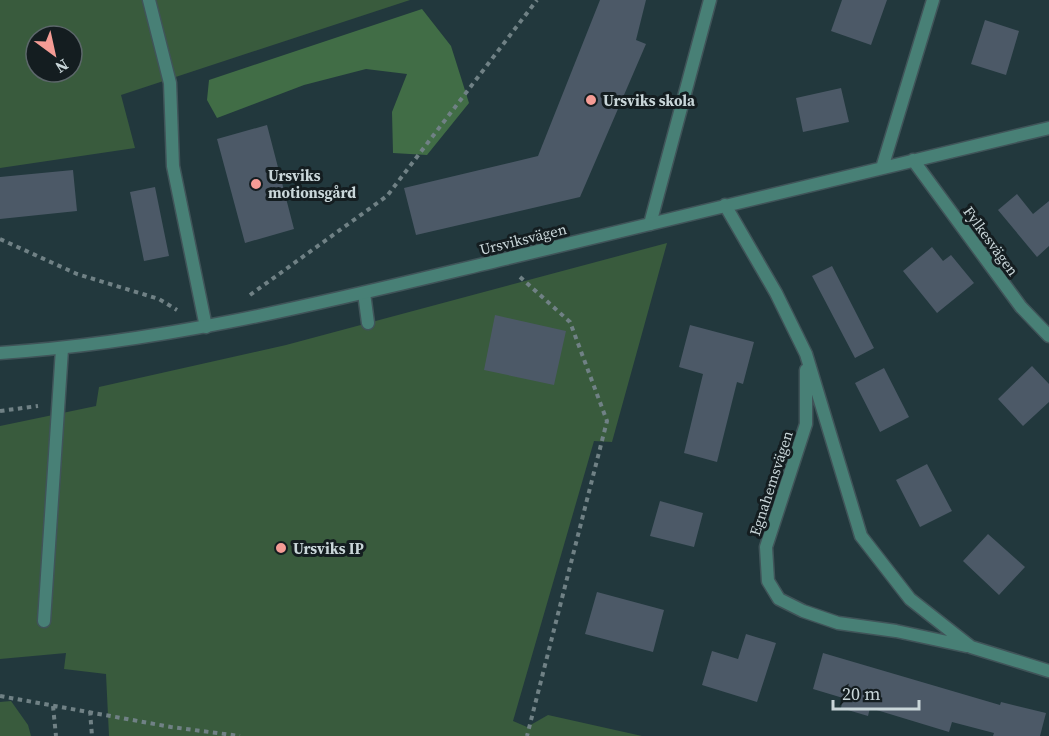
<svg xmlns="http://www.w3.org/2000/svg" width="1049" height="736" viewBox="0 0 1049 736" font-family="'Source Serif 4',serif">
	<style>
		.green { fill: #395b3d; fill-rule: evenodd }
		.forest { fill: #416d46 }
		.building { fill: #4c5967 }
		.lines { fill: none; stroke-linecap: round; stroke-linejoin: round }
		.service-casing { stroke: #405459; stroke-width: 15 }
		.minor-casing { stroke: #405459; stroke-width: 15 }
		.path { stroke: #708185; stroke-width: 4; stroke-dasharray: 4.5 4.5; stroke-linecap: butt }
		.service { stroke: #488076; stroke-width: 12 }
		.minor { stroke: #488076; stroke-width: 12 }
		.poi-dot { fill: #f59c95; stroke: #141d20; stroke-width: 2 }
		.labels { text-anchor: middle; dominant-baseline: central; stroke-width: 6; stroke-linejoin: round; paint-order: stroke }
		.poi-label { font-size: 15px; font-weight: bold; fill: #c9d6d9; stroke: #141d20; text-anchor: start }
		.street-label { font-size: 15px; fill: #c9d6d9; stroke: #141d20 }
	</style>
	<rect width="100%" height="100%" fill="#22383d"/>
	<path class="green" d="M0,0H410L121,95L135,148L0,168ZM36,36H72V72H36Z
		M667,243L612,442L594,441L513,721L527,727L548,715L642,736H109L106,674L64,669L66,653L0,659V426L96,406L99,387L286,345Z
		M11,701L28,725L31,736H0V702Z"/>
	<path class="forest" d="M422,9L451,46L469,103L427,155L393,153L392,112L407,74L366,69L304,85L217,118L207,100L209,80Z"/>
	<path class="building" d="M600,0H646L636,40L646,44L580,197L416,235L404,188L538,156Z
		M842,0H887L871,45L831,31Z
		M985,20L1019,31L1006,75L971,64Z
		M841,88L849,122L803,132L796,98Z
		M267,125L294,229L245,243L217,139Z
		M73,170L77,211L0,219V177Z
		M155,187L169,256L144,261L130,192Z
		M1017,194L1033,214L1049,201V246L1037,257L998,210Z
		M932,247L943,261L951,255L974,283L937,313L903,271Z
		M832,266L874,348L855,358L812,276Z
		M495,315L566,331L554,385L484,370Z
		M690,325L754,342L743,384L737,382L717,462L684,453L703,374L679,367Z
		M1032,366L1049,384V402L1023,426L998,399Z
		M884,368L909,417L880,432L855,383Z
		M927,464L952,511L920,527L896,480Z
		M660,501L703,513L694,547L650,536Z
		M988,534L1025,567L999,595L963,561Z
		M597,592L664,610L653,652L585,634Z
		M746,634L776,643L757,702L702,685L712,651L738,659Z
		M823,653L1000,705L1001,702L1046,713L1040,736H993L994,733L952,722L949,732L870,708L868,716L841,708L843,698L813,689Z"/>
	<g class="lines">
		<defs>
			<path id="service" d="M149,0L170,83L173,166L206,327
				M650,224L710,0
				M364,293L368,323
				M44,621L62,349"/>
			<path id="minor" d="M913,160L1021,307L1049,336
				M882,168L933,0
				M725,205L776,293L806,354L861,536L910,599L971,647L1049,671
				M0,353C173,342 341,298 509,258C689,214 869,171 1049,128
				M806,370V424L766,547L768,581L779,599L803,611L838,623L896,631L966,646"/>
		</defs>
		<use href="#service" class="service-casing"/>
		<use href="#minor" class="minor-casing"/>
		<path class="path" d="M0,239L77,274L159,299L177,310
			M520,277L570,322L607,421L527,736
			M250,295L387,196L537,0
			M0,411L38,406
			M0,696L171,727L240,736
			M53,706L56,736
			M90,711L92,736"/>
		<use href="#service" class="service"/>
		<use href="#minor" class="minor"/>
	</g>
	<g class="poi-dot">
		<circle cx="591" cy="100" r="6"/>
		<circle cx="256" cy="184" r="6"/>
		<circle cx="281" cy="548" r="6"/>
	</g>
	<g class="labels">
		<g class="poi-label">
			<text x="603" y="100">Ursviks skola</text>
			<text x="268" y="175">Ursviks<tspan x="268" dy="17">motionsgård</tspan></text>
			<text x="293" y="548">Ursviks IP</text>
		</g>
		<g class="street-label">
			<text transform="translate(523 239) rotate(-14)">Ursviksvägen</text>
			<text transform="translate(991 241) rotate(54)">Fylkesvägen</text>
			<text transform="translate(771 483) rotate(-72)">Egnahemsvägen</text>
		</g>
	</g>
	<g transform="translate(54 54) rotate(147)"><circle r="28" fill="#141d20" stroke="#5c676a" stroke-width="1.5"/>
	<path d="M0-4.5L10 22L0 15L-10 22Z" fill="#f59c95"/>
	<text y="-9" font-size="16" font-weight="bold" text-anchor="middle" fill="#c9d6d9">N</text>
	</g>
	<path d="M833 700v9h86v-9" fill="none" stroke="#c9d6d9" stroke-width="3"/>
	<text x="842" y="700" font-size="18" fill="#c9d6d9" stroke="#141d20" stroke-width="4.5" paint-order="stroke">20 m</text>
</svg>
